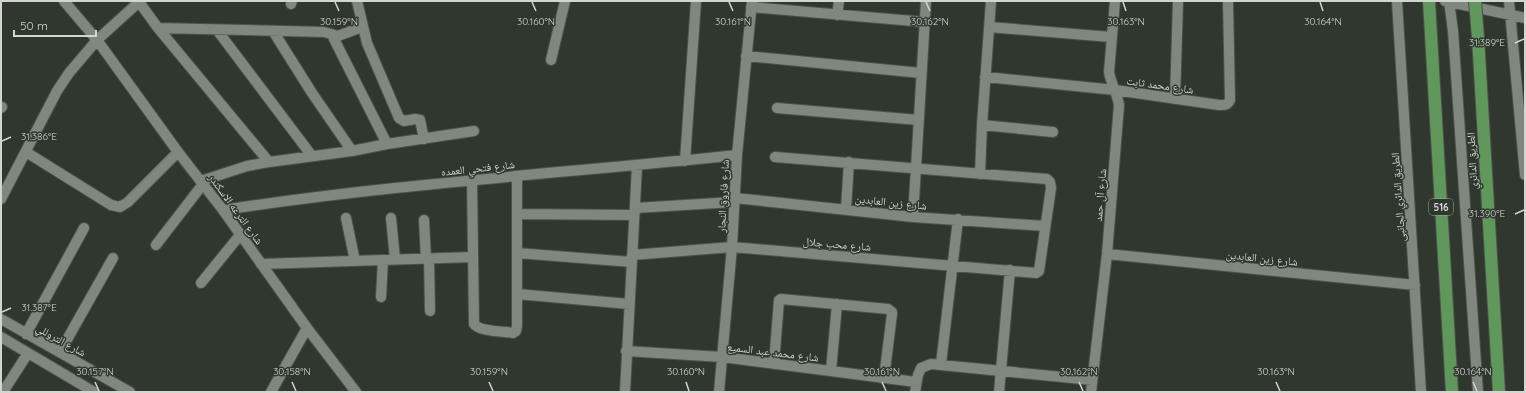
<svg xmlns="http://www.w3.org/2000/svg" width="1526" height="393" viewBox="0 0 1526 393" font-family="Quicksand,'Noto Naskh Arabic',sans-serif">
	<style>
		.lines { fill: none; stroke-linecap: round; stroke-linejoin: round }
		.minor-casing { stroke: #4c524b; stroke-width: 12 }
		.highway-casing { stroke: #4c524b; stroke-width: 14 }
		.minor { stroke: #7f877e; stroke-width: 10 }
		.highway { stroke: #60975c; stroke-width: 12 }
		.highway-bridge-casing { stroke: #4c524b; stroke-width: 14; stroke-linecap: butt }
		.highway-bridge { stroke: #60975c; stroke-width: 12 }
		.ticks { fill: none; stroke: #d1d6d1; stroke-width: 1.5 }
		.labels { text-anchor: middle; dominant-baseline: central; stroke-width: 3; stroke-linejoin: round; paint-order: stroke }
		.shield { fill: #30372f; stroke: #a1a6a0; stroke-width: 1 }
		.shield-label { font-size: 10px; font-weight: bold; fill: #d1d6d1 }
		.street-label { font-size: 11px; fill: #d1d6d1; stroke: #30372f }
		.ticks-label { font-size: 10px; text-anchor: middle; fill: #d1d6d1; stroke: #30372f; stroke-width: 3; stroke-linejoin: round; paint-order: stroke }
	</style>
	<rect width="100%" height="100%" fill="#30372f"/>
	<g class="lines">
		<defs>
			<path id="minor" d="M64,1L97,40L178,152L223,210L307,328L356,392
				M357,1L367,43L399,118L404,121L415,119L420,120L424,139
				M1397,1L1421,392
				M1445,1L1525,18
				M1449,1L1453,31L1478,392
				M1509,1L1525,175
				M139,2L158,28L269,162
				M291,4L292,1
				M751,7L925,22
				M837,15L839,1
				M989,27L1111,37
				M158,28L324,32L338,36L362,27
				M217,30L312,156
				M273,31L312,93L352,151
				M332,35L387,144
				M746,56L921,73
				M551,60L565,1
				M985,77L1115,90L1219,105C1224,105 1227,106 1230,100L1228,1
				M1175,99L1178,1
				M1,108L2,107
				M777,108L919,120
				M982,125L1053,132
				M26,152L111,205L120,207L128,202L178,152
				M685,161L696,1
				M980,174L982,125L991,1
				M472,180L474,324C480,332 503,331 513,333L516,331L517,326V176
				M201,181L247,166L269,162L352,151L387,144L474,131
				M735,198L913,217L1045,226
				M1,199L57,91L69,73L97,40L140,1
				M635,208L734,202
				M846,209L849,162
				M223,210C393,184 566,173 737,155
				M517,214L634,215
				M913,217L926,1
				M346,218L355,261
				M391,218L395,259
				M424,220L426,259
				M156,245L203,184
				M517,253L632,262
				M1107,254L1415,285
				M632,255L732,247L1036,273L1039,271L1051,188L1050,182L1047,179L775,157
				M429,258L430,311
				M261,264L473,257
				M201,283L240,235
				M517,294L629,304
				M381,297L383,260
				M1,319L130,392
				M26,334L84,228
				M1,337L94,392
				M626,351L722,357L916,382
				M60,352L113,258
				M774,364L779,300L781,299L888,309L892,312V314L884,378
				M941,364L958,219
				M831,371L837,304
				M3,392L28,353
				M271,392L307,328
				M625,392L637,166
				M719,392L732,247L737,155L752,1
				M915,392L918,375L921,368L931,364L1092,380
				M999,392L1010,270
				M1091,392L1107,254L1119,105C1117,93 1111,84 1109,72L1115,1"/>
			<path id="highway" d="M1429,1L1452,392
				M1478,37L1499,392"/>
		</defs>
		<use href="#minor" class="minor-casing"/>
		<use href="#highway" class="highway-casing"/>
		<use href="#minor" class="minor"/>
		<use href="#highway" class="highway"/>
		<defs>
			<path id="highway-bridge" d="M1475,1L1478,37"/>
		</defs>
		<use href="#highway-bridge" class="highway-bridge-casing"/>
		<use href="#highway-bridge" class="highway-bridge"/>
	</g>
	<path class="ticks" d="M335,2L339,11M532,2L536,11M729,2L733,11M926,2L930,11M1123,2L1126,11M1320,2L1323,11M1515,43L1524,39M2,141L11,137M1515,214L1524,210M2,312L11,308M95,382L99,391M292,382L296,391M489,382L493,391M686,382L689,391M882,382L886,391M1079,382L1083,391M1276,382L1280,391M1473,382L1477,391"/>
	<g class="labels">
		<rect class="shield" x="1429" y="199" width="24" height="16" rx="3"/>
		<g class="shield-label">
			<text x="1441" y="207">516</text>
		</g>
		<g class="street-label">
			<text transform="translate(1160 85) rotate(8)">شارع محمد ثابت</text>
			<text transform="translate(1472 161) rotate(-93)">الطريق الدائري</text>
			<text transform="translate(478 168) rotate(-6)">شارع فتحي العمده</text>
			<text transform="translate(1100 195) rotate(-85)">شارع آل حمد</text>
			<text transform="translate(723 196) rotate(-87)">شارع فاروق النجار</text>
			<text transform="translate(1398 197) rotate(-94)">الطريق الدائري الجانبى</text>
			<text transform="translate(891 202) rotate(6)">شارع زين العابدين</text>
			<text transform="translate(236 209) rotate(54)">شارع الترعه الاسكندر</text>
			<text transform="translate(837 244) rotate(5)">شارع محب جلال</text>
			<text transform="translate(1262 258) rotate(6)">شارع زين العابدين</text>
			<text transform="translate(61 340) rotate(29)">شارع التروللي</text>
			<text transform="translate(773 352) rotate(7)">شارع محمد عبد السميع</text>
		</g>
	</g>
	<g class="ticks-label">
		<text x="930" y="25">30.162°N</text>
		<text x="339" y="25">30.159°N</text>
		<text x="536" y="25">30.160°N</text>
		<text x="733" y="25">30.161°N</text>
		<text x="1126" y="25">30.163°N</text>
		<text x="1323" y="25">30.164°N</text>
		<text x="1487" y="46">31.389°E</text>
		<text x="39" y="140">31.386°E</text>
		<text x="1487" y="217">31.390°E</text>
		<text x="39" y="311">31.387°E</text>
		<text x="95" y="375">30.157°N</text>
		<text x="292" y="375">30.158°N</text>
		<text x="489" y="375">30.159°N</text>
		<text x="686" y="375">30.160°N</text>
		<text x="882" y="375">30.161°N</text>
		<text x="1079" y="375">30.162°N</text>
		<text x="1276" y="375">30.163°N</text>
		<text x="1473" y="375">30.164°N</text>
	</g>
	<rect width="1526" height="393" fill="none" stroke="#d1d6d1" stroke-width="4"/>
	<path d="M14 30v6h82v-6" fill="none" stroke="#d1d6d1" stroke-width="2"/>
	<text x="20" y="30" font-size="12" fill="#d1d6d1" stroke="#30372f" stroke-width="3" paint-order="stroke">50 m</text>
</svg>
